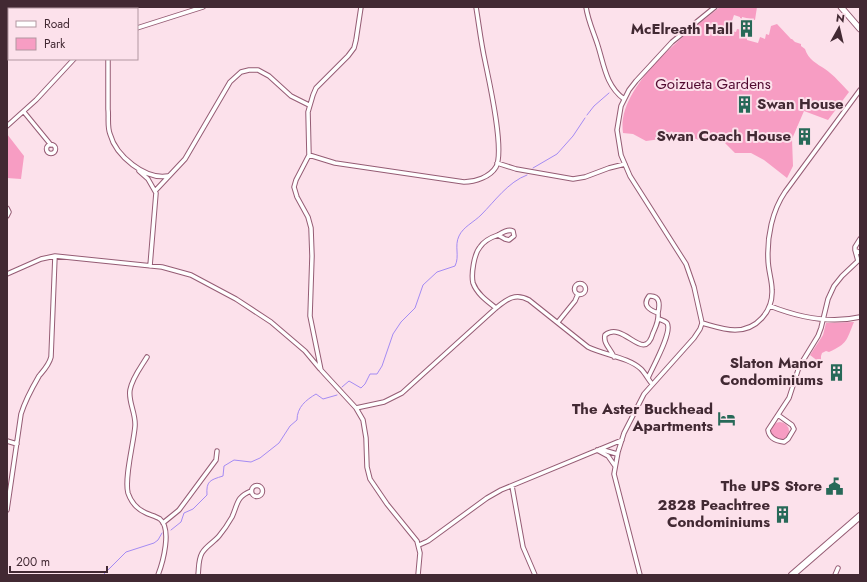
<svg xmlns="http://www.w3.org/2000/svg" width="867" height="582" viewBox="0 0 867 582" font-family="Jost,sans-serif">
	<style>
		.green { fill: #f79dc3 }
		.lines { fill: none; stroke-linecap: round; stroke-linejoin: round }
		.stream { stroke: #a48bf3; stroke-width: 1 }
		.minor-casing { stroke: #955c74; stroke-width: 5.5 }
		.secondary-casing { stroke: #955c74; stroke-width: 7 }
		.trunk-casing { stroke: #955c74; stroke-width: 8 }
		.minor { stroke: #fff; stroke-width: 3.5 }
		.secondary { stroke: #fff; stroke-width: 5 }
		.trunk { stroke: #fff; stroke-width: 6 }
		.labels { text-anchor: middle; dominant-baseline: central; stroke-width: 4; stroke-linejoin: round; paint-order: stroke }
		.poi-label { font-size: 15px; font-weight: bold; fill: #422933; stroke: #fce1eb; text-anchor: end }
		.park-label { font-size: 15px; fill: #510a30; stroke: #fce1eb }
	</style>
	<rect width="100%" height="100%" fill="#fce1eb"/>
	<path class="green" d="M720,7H757L755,20L742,17V19L740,18V17L734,15L731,24L729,23L727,30L736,32L737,29L742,30L741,36L747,38V40L758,43L760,37L765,39L766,34L769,35L771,26L777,24L791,39H792L795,42L801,44V46L805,49C808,59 817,64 825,69C834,75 842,85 849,92L828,120L804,111L792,139L793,166L787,178L764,160L751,153H735L725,143L714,138L699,140L685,135L674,134L661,139L646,141L633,134L623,133C616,86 687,33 720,7Z
		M7,134L24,156L21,179L7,178Z
		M854,322C846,341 848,343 829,352L826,351L822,353L821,356V360L819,362L810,355L823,335L826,323Z
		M771 431a9 9 0 1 1 18 0a9 9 0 1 1-18 0Z"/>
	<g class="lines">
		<path class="stream" d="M587,115L594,106L609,93
			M533,168L557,154L573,136L585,118
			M342,387L349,381L361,388L365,384L370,374H377L382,366L393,334L401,322L415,308L423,285L437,272L455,266C460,256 454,246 459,236C463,227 474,222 481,215C495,201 508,182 527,175
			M171,530L181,522L184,513L193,509L207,495C206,481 210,480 223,476L224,466L234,460L251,462L260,458L279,443L290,426L297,420C297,407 306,400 316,394L323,399L337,395
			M103,575L126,552L154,543L158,540L162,533"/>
		<defs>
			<path id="minor" d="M361,7L356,40L354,48L348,56L316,88L313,95L308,112L309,155L296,180L294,187L297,197L308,217L311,228L312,256L310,316L321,370L356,408L363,420L366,438L367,467L370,479L387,504L417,541L420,553L418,575
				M586,7C588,21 594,33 598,46C604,65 606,86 624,99
				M17,9L19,7
				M7,20L9,18
				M137,28L203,7
				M108,59C108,76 108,92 108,109C109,117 107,126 110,134C116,156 145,180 168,176
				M24,112L51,145
				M7,126L36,100L74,59
				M46.5 149a4.5 4.5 0 1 1 9 0a4.5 4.5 0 1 1-9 0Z
				M309,155L335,163L464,182C475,182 490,177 496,167C505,150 489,81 485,61C481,43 479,25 476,7
				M497,163L516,169L573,179L585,177L609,168L625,164
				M139,171L148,179L156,193L150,266
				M155,191L185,159L230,82L241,72L249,70H258L269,76L291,96L309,105
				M7,208L9,212L7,216
				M860,239L855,247V250L860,253
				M855,250L858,261
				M7,274L41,259L55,256L162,267L191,275L236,299L271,322L305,351L320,369
				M574.5 289a5.5 5.5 0 1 1 11 0a5.5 5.5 0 1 1-11 0Z
				M770,306C798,317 830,324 860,317
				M496,308C487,301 477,294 473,283C471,274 474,254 480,247C484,241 492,237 498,235C503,232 508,229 513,231L514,236L509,240L505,239L498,235
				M558,322L575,301L578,294
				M702,323C713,326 724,330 735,330C757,330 773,311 772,290C772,280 768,270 768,259C767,237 772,211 785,192L860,90
				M147,357C141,367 132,378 130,390C128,402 136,413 135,426C134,442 124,478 128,493C131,502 137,509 146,513C150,515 156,516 160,519C172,529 163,562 158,575
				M614,357C611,349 603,344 605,335C624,320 644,365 653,333C656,326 659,321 658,313C649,310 642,305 649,296C660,295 660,304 658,313
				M648,378C652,368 673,332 667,323C665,321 661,320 659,319
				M356,408L384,402L402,393L496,308C506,300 515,292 529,300L588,347C604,355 628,357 641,369C645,373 648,379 652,384
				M778,415L792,425L794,429L788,439L784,442C776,441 769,438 768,430L789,398L799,367L818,336L821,328L828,299L834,286L842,276L860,259
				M7,441L17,444
				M600,449L617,454
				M597,450L608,456L615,466
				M251.5 491a5.5 5.5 0 1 1 11 0a5.5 5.5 0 1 1-11 0Z
				M512,486L523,547L535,575
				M7,510L21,414C25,401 32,388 39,376C44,370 49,365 51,357L55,256
				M163,523L179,510L216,460L217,451
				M419,545L428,541L487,498L501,490L622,440
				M198,575C199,568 198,560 202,553C206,546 214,542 219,536C224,530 228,524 232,517C238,504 236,497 251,491
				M640,575L614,474L618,452L624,433L644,394L694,338L700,329L702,323L694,287L686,264L630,176L621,155L617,130L621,106L629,90L636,81L672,42L715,7
				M835,575L838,568"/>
			<path id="secondary" d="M841,7L860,29"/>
			<path id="trunk" d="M792,575L860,516"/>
		</defs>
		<use href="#minor" class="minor-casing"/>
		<use href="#secondary" class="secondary-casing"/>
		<use href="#trunk" class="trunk-casing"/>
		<use href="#minor" class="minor"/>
		<use href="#secondary" class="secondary"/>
		<use href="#trunk" class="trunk"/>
	</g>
	<defs>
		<symbol id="building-bare" viewBox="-9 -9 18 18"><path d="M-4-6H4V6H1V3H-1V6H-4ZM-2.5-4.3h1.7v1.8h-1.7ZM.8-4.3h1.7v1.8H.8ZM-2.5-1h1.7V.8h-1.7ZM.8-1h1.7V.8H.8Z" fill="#276958" stroke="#fce1eb" stroke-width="2.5" paint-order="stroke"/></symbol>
		<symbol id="hotel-bare" viewBox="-9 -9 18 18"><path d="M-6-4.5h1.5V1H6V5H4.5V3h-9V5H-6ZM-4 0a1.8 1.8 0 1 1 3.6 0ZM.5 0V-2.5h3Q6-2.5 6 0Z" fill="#276958" stroke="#fce1eb" stroke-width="2.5" paint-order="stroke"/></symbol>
		<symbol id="civic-bare" viewBox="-9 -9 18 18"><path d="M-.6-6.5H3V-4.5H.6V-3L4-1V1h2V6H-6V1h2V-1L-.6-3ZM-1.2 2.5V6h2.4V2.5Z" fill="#276958" stroke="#fce1eb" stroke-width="2.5" paint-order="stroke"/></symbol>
	</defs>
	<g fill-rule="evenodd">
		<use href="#building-bare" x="734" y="16" width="25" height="25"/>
		<use href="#building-bare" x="732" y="92" width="25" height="25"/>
		<use href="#building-bare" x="792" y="124" width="25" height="25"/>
		<use href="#building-bare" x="824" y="360" width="25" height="25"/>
		<use href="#hotel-bare" x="714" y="406" width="25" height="25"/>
		<use href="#civic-bare" x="822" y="474" width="25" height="25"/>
		<use href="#building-bare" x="770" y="502" width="25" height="25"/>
	</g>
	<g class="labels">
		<g class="poi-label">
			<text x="733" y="29">McElreath Hall</text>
			<text x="757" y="104" text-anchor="start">Swan House</text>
			<text x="791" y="136">Swan Coach House</text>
			<text x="823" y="363">Slaton Manor<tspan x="823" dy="17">Condominiums</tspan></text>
			<text x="713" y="409">The Aster Buckhead<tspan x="713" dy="17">Apartments</tspan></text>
			<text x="822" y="486">The UPS Store</text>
			<text x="770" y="505">2828 Peachtree<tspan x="770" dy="17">Condominiums</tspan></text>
		</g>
		<g class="park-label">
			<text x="713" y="84">Goizueta Gardens</text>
		</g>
	</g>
	<rect width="867" height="582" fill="none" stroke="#422933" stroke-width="16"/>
	<rect x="8" y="8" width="130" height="52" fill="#fce1eb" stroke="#b297a1"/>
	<rect x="16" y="21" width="20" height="6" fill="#ffffff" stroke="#b297a1"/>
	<text x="44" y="28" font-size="12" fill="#422933">Road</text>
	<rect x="16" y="38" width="20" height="12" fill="#f79dc3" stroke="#b297a1"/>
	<text x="44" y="48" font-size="12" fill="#422933">Park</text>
	<g transform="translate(839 28) rotate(8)" stroke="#fce1eb" stroke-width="3" paint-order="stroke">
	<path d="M0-3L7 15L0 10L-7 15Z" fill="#422933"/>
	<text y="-6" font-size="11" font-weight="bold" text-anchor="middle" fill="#422933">N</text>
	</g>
	<path d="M10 566v6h97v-6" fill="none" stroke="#422933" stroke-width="2"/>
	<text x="16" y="566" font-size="12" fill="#422933" stroke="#fce1eb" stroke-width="3" paint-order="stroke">200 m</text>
</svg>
